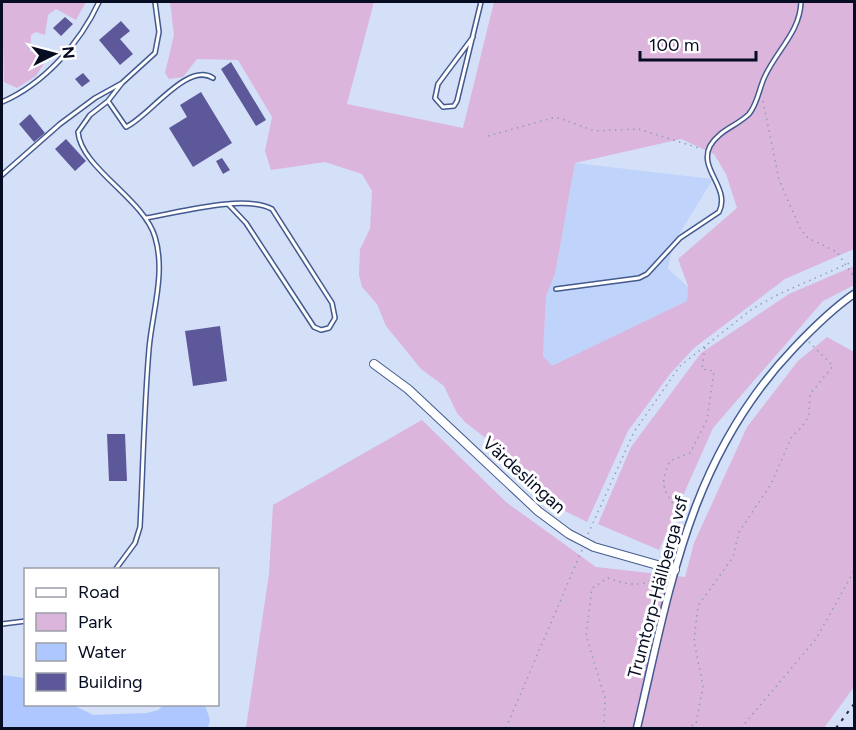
<svg xmlns="http://www.w3.org/2000/svg" width="856" height="730" viewBox="0 0 856 730" font-family="Figtree,sans-serif">
	<style>
		.built { fill: #c0d3fb }
		.green { fill: #dbb5db; fill-rule: evenodd }
		.water { fill: #aec7fe }
		.building { fill: #5d5899 }
		.lines { fill: none; stroke-linecap: round; stroke-linejoin: round }
		.service-casing { stroke: #435a8e; stroke-width: 6 }
		.minor-casing { stroke: #435a8e; stroke-width: 9 }
		.tertiary-casing { stroke: #435a8e; stroke-width: 10 }
		.path { stroke: #939db4; stroke-width: 1.5; stroke-dasharray: 1.5 4.5; stroke-linecap: butt }
		.service { stroke: #fff; stroke-width: 3 }
		.minor { stroke: #fff; stroke-width: 6 }
		.tertiary { stroke: #fff; stroke-width: 8 }
		.rail { stroke: #21283e; stroke-width: 2; stroke-dasharray: 3 6; stroke-linecap: butt }
		.labels { text-anchor: middle; dominant-baseline: central; stroke-width: 6; stroke-linejoin: round; paint-order: stroke }
		.street-label { font-size: 18px; fill: #060d22; stroke: #fff }
	</style>
	<rect width="100%" height="100%" fill="#d4e0f8"/>
	<path class="built" d="M575,163L713,179L673,244L668,269L688,287L687,301L552,367L543,356L546,296L555,274Z"/>
	<path class="green" d="M2,2H86L76,20L56,9L48,15L45,35L36,32L31,35L30,51L48,57L36,76L17,88L4,82Z
		M170,2H374L347,104L463,128L494,2H854V249L785,279L694,348L670,374L628,431L587,522L545,501L530,473L465,422L457,413L444,386L421,369L386,326L377,304L362,287L359,275L360,249L370,229L372,191L362,174L325,162L271,170L265,151L272,117L238,60L197,59L183,77L169,79L165,73L174,35ZM681,139L714,154L726,174L737,208L678,259L688,286L687,301L552,366L543,356L546,296L555,274L575,163Z
		M854,266V285L823,301L713,428L659,550L598,524L631,447L701,353L789,294Z
		M827,337L854,352V687L824,728H246L269,574L273,505L422,420L506,502L596,567L685,577L694,543L747,427L798,361Z"/>
	<path class="water" d="M2,675L25,678L26,704L73,705L93,715L147,713L158,710L164,705H205L210,720L208,728H2Z"/>
	<path class="building" d="M65,17L73,24L61,36L53,28Z
		M121,21L130,31L120,39L133,54L120,65L99,40Z
		M231,62L266,120L256,126L221,69Z
		M83,73L90,81L82,87L75,79Z
		M201,92L232,143L193,167L169,128L187,117L180,105Z
		M30,114L45,133L34,142L19,124Z
		M66,139L86,161L75,171L55,149Z
		M222,158L230,170L223,174L216,161Z
		M220,326L227,381L193,386L185,331Z
		M107,434H125L127,481H109Z"/>
	<g class="lines">
		<defs>
			<path id="service" d="M473,37L438,84L435,98L443,107L454,106L457,101L481,2
				M108,101L126,127C149,117 187,61 213,78
				M2,102C44,84 80,43 99,2
				M2,175L60,124L95,98L122,83L155,53L159,32L155,2
				M146,218C177,213 244,194 272,209L332,303L335,318L329,328L321,330L314,327L246,223L229,205
				M556,289L639,278L647,274L680,238L719,212C731,188 698,169 710,146C719,130 737,126 749,114C758,103 759,88 765,76C777,50 800,32 801,2
				M115,570L135,543L140,527C143,468 144,408 149,349C152,313 166,273 155,237C144,199 81,168 78,132L90,115L108,101L122,83
				M2,624L26,621"/>
			<path id="minor" d="M637,728C670,587 689,458 794,348C813,328 832,309 854,294"/>
			<path id="tertiary" d="M374,364L408,389L538,511L569,534L594,547L675,570"/>
		</defs>
		<use href="#service" class="service-casing"/>
		<use href="#minor" class="minor-casing"/>
		<use href="#tertiary" class="tertiary-casing"/>
		<path class="path" d="M763,101L779,180L800,228L808,238L837,252L854,277
			M488,136L556,117L595,131L638,129L702,149
			M588,534L634,432L680,366L752,309L779,294L854,261
			M669,559L681,515C666,493 657,487 670,461L690,453L707,420L714,371L702,369L705,346
			M506,728L582,550
			M604,728L605,698L586,635L592,588L608,578C626,584 645,590 659,573
			M686,728L696,724L703,686L694,641L698,606L733,557L739,532L771,484L792,436L801,428L809,416L810,394L833,366L809,342
			M741,728L816,639L854,571"/>
		<use href="#service" class="service"/>
		<use href="#minor" class="minor"/>
		<use href="#tertiary" class="tertiary"/>
		<path class="rail" d="M836,728L854,704"/>
	</g>
	<g class="labels">
		<g class="street-label">
			<text transform="translate(524 475) rotate(42)">Värdeslingan</text>
			<text transform="translate(658 587) rotate(-75)">Trumtorp-Hällberga vsf</text>
		</g>
	</g>
	<rect width="856" height="730" fill="none" stroke="#060d22" stroke-width="6"/>
	<rect x="24" y="568" width="195" height="138" fill="#ffffff" stroke="#9b9ea7" stroke-width="1.5"/>
	<rect x="36" y="588" width="30" height="9" fill="#ffffff" stroke="#9b9ea7" stroke-width="1.5"/>
	<text x="78" y="598" font-size="18" fill="#060d22">Road</text>
	<rect x="36" y="613" width="30" height="18" fill="#dbb5db" stroke="#9b9ea7" stroke-width="1.5"/>
	<text x="78" y="628" font-size="18" fill="#060d22">Park</text>
	<rect x="36" y="643" width="30" height="18" fill="#aec7fe" stroke="#9b9ea7" stroke-width="1.5"/>
	<text x="78" y="658" font-size="18" fill="#060d22">Water</text>
	<rect x="36" y="673" width="30" height="18" fill="#5d5899" stroke="#9b9ea7" stroke-width="1.5"/>
	<text x="78" y="688" font-size="18" fill="#060d22">Building</text>
	<g transform="translate(54 54) rotate(84)" stroke="#ffffff" stroke-width="4.5" paint-order="stroke">
	<path d="M0-4.5L10 22L0 15L-10 22Z" fill="#060d22"/>
	<text y="-9" font-size="16" font-weight="bold" text-anchor="middle" fill="#060d22">N</text>
	</g>
	<path d="M640 51v9h116v-9" fill="none" stroke="#060d22" stroke-width="3"/>
	<text x="649" y="51" font-size="18" fill="#060d22" stroke="#ffffff" stroke-width="4.5" paint-order="stroke">100 m</text>
</svg>
